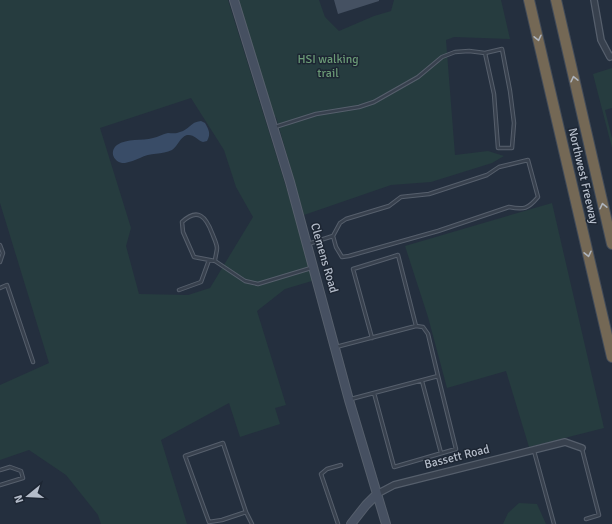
<svg xmlns="http://www.w3.org/2000/svg" width="612" height="524" viewBox="0 0 612 524" font-family="Signika,sans-serif">
	<style>
		.green { fill: #263c3f; fill-rule: evenodd }
		.water { fill: #394c67 }
		.building { fill: #455162 }
		.lines { fill: none; stroke-linecap: round; stroke-linejoin: round }
		.lane-casing { stroke: #565f6c; stroke-width: 4.5 }
		.street-casing { stroke: #565f6c; stroke-width: 8 }
		.secondary-casing { stroke: #565f6c; stroke-width: 10 }
		.highway-casing { stroke: #434c59; stroke-width: 12 }
		.lane { stroke: #38414e; stroke-width: 2.5 }
		.street { stroke: #38414e; stroke-width: 5.5 }
		.secondary { stroke: #465061; stroke-width: 8 }
		.highway { stroke: #746855; stroke-width: 10 }
		.oneway { stroke: #aeb4bd }
		.labels { text-anchor: middle; dominant-baseline: central; stroke-width: 3; stroke-linejoin: round; paint-order: stroke }
		.park-label { font-size: 12px; fill: #6b9a76; stroke: #1d2633 }
		.street-label { font-size: 12px; fill: #b4bcc9; stroke: #1d2633 }
	</style>
	<rect width="100%" height="100%" fill="#242f3e"/>
	<path class="green" d="M0,0H228L315,280L285,289L257,311L286,405L275,408L280,424L240,437L229,403L161,440L187,524H101L98,515L66,475L29,450L0,460V385L49,363L0,203ZM191,98L224,150L236,187L253,217L210,288L188,295L139,294L126,246L131,228L100,128Z
		M237,0H319L325,17L339,31L374,16L391,11L394,0H501L510,39L454,37L446,40L455,155L488,151L504,156L492,163L431,182L391,185L304,215L276,117L270,119Z
		M612,68V108L605,110L612,138V148L593,74Z
		M552,203L604,428L529,447L506,371L447,388L428,317L405,246Z
		M519,503L537,504L546,524H503L508,513Z"/>
	<path class="water" d="M201,121L205,123C209,130 211,134 207,141L203,142C197,140 194,134 187,135C180,137 178,146 172,150C162,155 150,152 140,158C135,160 130,162 125,163C115,164 108,152 117,145C127,138 142,141 153,138C158,137 163,134 168,133C172,133 176,134 180,132C189,130 190,122 201,121Z"/>
	<path class="building" d="M334,0H379V1L338,14Z"/>
	<g class="lines">
		<defs>
			<path id="lane" d="M275,127L316,114L359,107L374,102L418,77L442,57L455,52L469,51L485,53L494,94L498,148H512L514,123L510,91L502,49L485,53
				M308,244L333,236L340,223L346,219L389,206L401,197L429,194L487,175L499,167L528,160L538,197C528,209 524,210 509,207L438,231L349,256L342,257L336,247L333,236
				M0,245L3,253L0,262
				M215,261C215,257 217,252 217,248C217,244 214,238 212,233C206,217 198,207 182,222L183,232L194,257L215,261L245,281L258,284L311,268
				M0,288L7,285L33,362
				M179,290L201,282L209,260
				M336,347L416,326L398,255L353,269L372,338
				M422,381L441,453
				M374,393L394,467L456,449L438,376
				M351,399L438,376L428,334L423,327L416,326
				M582,449L599,515L586,519
				M534,451L554,524
				M0,470L10,467L21,471L23,478L0,485
				M246,512L222,520L209,522L185,456L223,443L246,512L252,524
				M338,524L321,474L327,469L341,465"/>
			<path id="street" d="M594,0L601,40L610,57L612,56
				M377,494L394,485L565,442L582,448"/>
			<path id="secondary" d="M234,0L290,182L349,400L386,524
				M351,524L366,505L377,494"/>
			<path id="highway" d="M529,0L612,357
				M556,0L612,244"/>
		</defs>
		<use href="#lane" class="lane-casing"/>
		<use href="#street" class="street-casing"/>
		<use href="#secondary" class="secondary-casing"/>
		<use href="#highway" class="highway-casing"/>
		<use href="#lane" class="lane"/>
		<use href="#street" class="street"/>
		<use href="#secondary" class="secondary"/>
		<use href="#highway" class="highway"/>
	</g>
	<defs><path id="oneway-chevron" d="M-2-3.5L2.5 0L-2 3.5" fill="none" stroke-width="1.6" stroke-linecap="round" stroke-linejoin="round"/></defs>
	<g class="oneway">
		<use href="#oneway-chevron" transform="translate(538 38) rotate(77)"/>
		<use href="#oneway-chevron" transform="translate(574 79) rotate(-103)"/>
		<use href="#oneway-chevron" transform="translate(603 206) rotate(-103)"/>
		<use href="#oneway-chevron" transform="translate(588 254) rotate(77)"/>
	</g>
	<g class="labels">
		<g class="park-label">
			<text x="328" y="59">HSI walking<tspan x="328" dy="14">trail</tspan></text>
		</g>
		<g class="street-label">
			<text transform="translate(583 176) rotate(77)">Northwest Freeway</text>
			<text transform="translate(324 258) rotate(74)">Clemens Road</text>
			<text transform="translate(457 457) rotate(-14)">Bassett Road</text>
		</g>
	</g>
	<g transform="translate(28 496) rotate(252)" stroke="#1d2633" stroke-width="3" paint-order="stroke">
	<path d="M0-3L7 15L0 10L-7 15Z" fill="#b4bcc9"/>
	<text y="-6" font-size="11" font-weight="bold" text-anchor="middle" fill="#b4bcc9">N</text>
	</g>
</svg>
